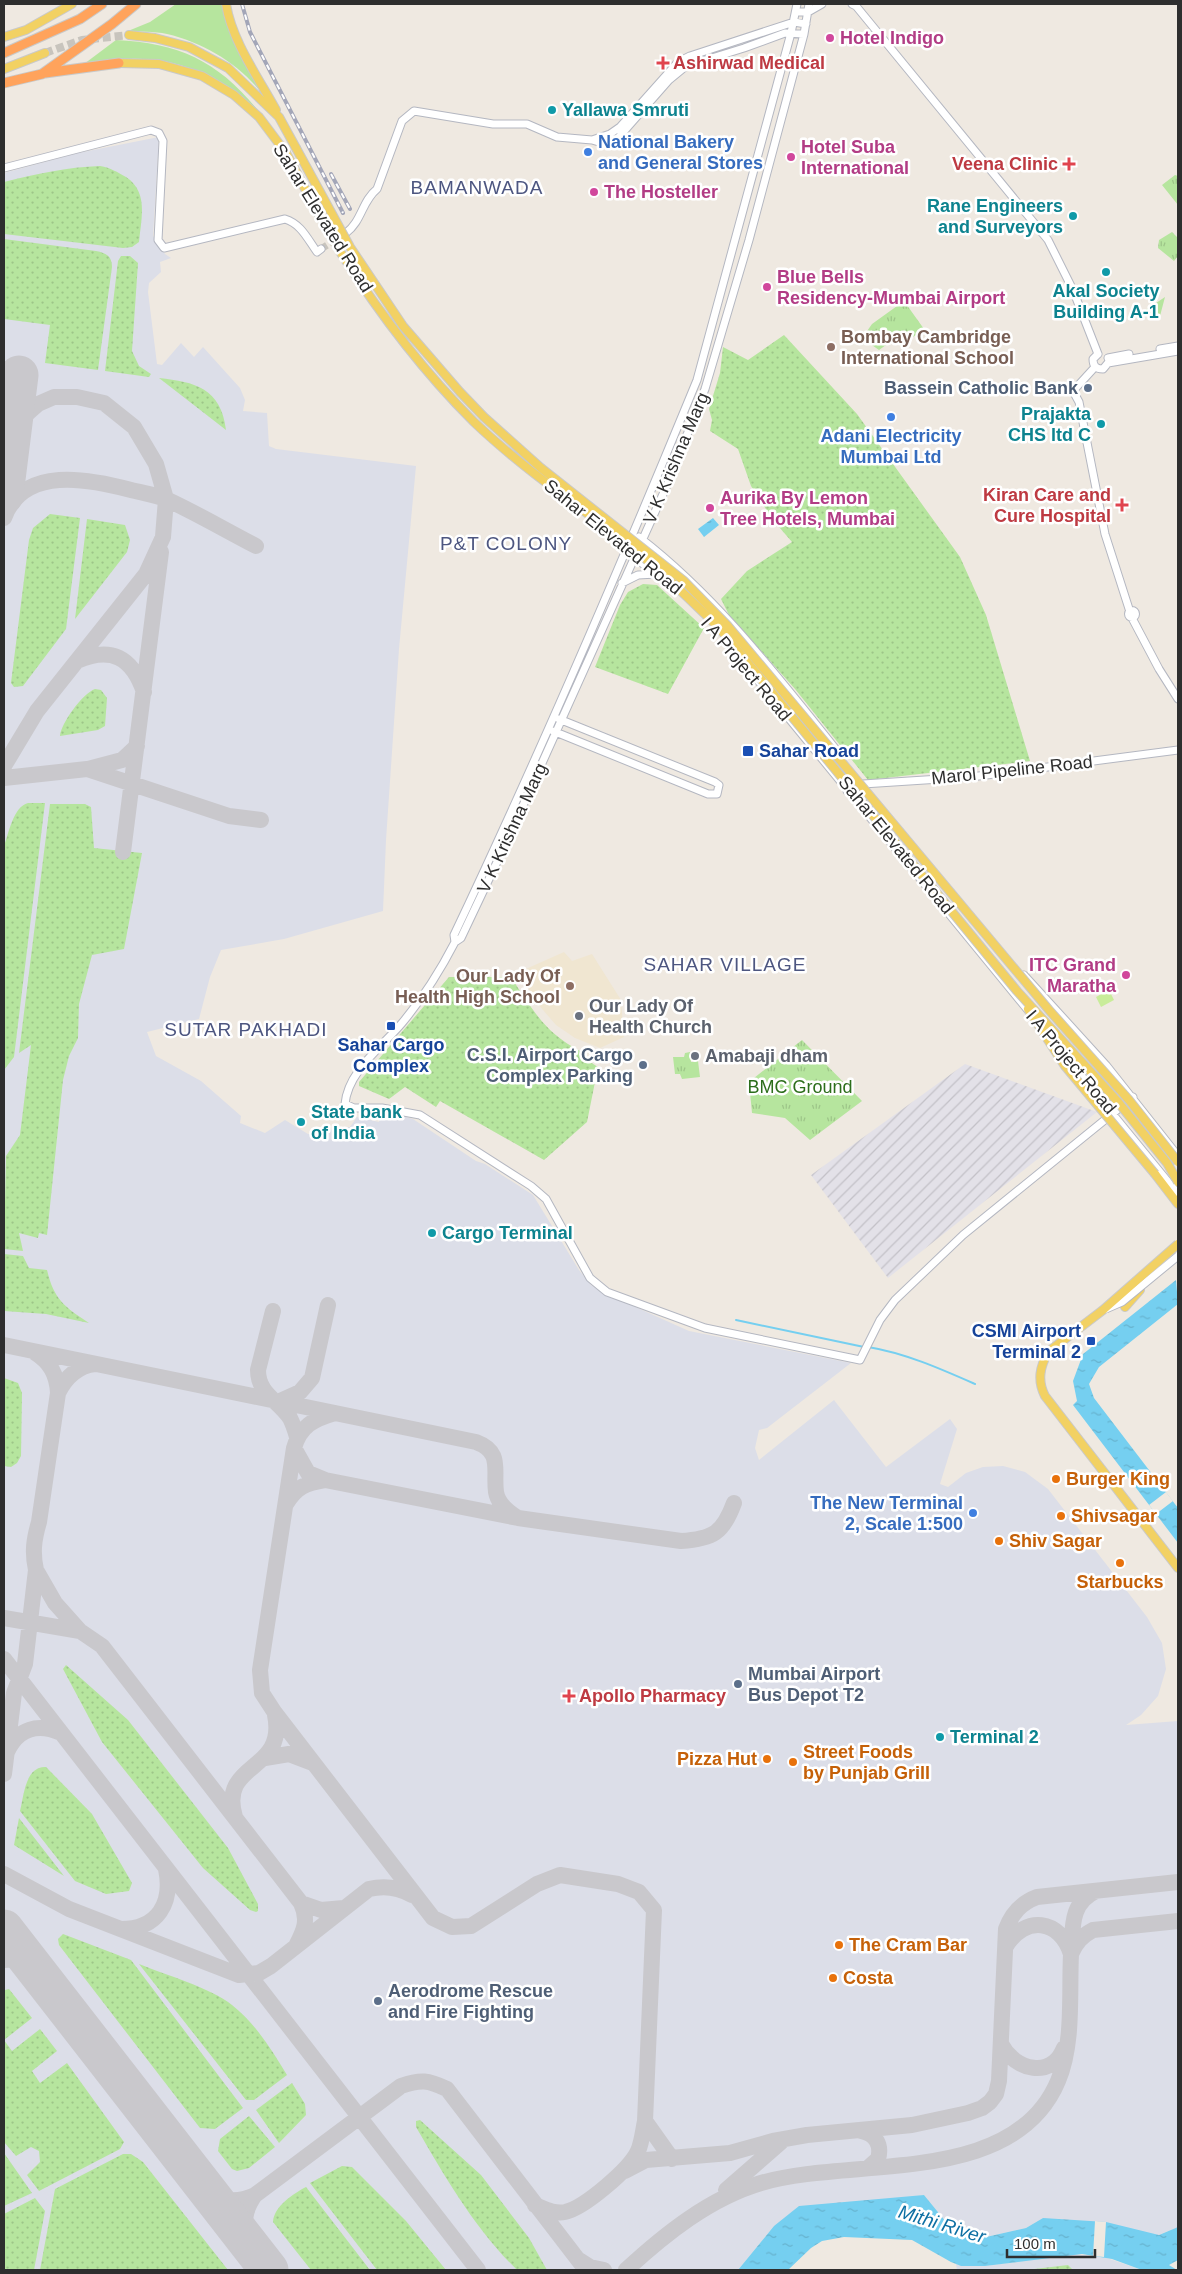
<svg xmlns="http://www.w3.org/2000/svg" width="1182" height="2274" viewBox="0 0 1182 2274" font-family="Helvetica,sans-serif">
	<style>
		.industrial { fill: url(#industrial-furrows) }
		.education { fill: #f0e6d1 }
		.airport { fill: #dcdee8 }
		.grass { fill: url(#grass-dots) }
		.park { fill: url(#park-tufts) }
		.garden { fill: #b6e59e }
		.pitch { fill: #c9ec9a }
		.water { fill: url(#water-ripples) }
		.pier { fill: #efe9e1 }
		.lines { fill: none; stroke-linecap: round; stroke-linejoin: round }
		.stream { stroke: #75cff0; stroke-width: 2 }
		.taxiway { stroke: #c9c8cc; stroke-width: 16 }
		.runway { stroke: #c9c8cc; stroke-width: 39 }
		.secondary-tunnel { stroke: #c8c4bd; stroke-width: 7; stroke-dasharray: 7 3.5; stroke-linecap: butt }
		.primary-tunnel { stroke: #c8c4bd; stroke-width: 8; stroke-dasharray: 8 4; stroke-linecap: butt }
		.secondary-casing { stroke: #b4b7c1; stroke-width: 9 }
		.primary-casing { stroke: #c9c9c9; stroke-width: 10 }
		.highway-casing { stroke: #c9c9c9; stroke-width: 11 }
		.secondary { stroke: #fff; stroke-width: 7 }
		.primary { stroke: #f2d163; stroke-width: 8 }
		.highway { stroke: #ffa35c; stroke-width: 9 }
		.rail-casing { stroke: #a3a6b8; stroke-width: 4 }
		.rail { stroke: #fff; stroke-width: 2; stroke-dasharray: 5.5; stroke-linecap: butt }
		.secondary-bridge-casing { stroke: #b4b7c1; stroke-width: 9; stroke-linecap: butt }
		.primary-bridge-casing { stroke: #c9c9c9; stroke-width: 10; stroke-linecap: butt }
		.secondary-bridge { stroke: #fff; stroke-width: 7 }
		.primary-bridge { stroke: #f2d163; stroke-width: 8 }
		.hotel-dot { fill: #d1479c; stroke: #fff; stroke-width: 2 }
		.health-dot { fill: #e0444e; stroke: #fff; stroke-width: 2 }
		.culture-dot { fill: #0f9aa8; stroke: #fff; stroke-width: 2 }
		.shop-dot { fill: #3f7fe0; stroke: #fff; stroke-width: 2 }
		.education-dot { fill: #8d6e63; stroke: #fff; stroke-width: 2 }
		.service-dot { fill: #5c6f8a; stroke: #fff; stroke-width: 2 }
		.transit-dot { fill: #1a4fb4; stroke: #fff; stroke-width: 2 }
		.worship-dot { fill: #6b7280; stroke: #fff; stroke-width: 2 }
		.food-dot { fill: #e8710a; stroke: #fff; stroke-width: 2 }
		.labels { text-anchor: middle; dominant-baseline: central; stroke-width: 5; stroke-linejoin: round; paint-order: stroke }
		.hotel-label { font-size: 18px; font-weight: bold; fill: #b23c85; stroke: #fff; text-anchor: start }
		.health-label { font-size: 18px; font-weight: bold; fill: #be3a42; stroke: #fff; text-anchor: start }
		.culture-label { font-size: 18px; font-weight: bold; fill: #0d838f; stroke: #fff; text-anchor: start }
		.shop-label { font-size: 18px; font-weight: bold; fill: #366cbe; stroke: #fff; text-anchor: start }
		.street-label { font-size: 18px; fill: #2e2e2e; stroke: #fff }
		.education-label { font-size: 18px; font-weight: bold; fill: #785e54; stroke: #fff; text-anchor: start }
		.service-label { font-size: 18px; font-weight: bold; fill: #4e5e75; stroke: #fff; text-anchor: end }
		.transit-label { font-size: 18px; font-weight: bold; fill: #164399; stroke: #fff; text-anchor: start }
		.worship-label { font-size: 18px; font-weight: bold; fill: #5b616d; stroke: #fff; text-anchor: start }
		.park-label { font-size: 18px; fill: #2c6e1b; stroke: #fff }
		.food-label { font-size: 18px; font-weight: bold; fill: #c56008; stroke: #fff; text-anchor: start }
		.neighbourhood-label { font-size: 19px; letter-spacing: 1px; fill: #4d5680; stroke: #fff }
		.water-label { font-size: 19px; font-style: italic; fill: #0d6fa3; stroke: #fff }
	</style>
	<defs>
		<pattern id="industrial-furrows" width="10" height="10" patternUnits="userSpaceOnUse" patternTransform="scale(1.25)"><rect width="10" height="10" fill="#e3e1e8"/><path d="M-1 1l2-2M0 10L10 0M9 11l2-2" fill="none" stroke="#c3c1c7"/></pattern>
		<pattern id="grass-dots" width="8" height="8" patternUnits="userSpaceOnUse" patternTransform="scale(1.25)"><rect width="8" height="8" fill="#b6e59e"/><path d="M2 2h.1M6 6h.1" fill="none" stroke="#9dc588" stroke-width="1.8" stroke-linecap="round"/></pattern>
		<pattern id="park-tufts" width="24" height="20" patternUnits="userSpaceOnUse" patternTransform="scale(1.25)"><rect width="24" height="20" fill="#b6e59e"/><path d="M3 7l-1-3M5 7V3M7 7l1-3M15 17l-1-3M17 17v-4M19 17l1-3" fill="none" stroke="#9dc588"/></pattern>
		<pattern id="water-ripples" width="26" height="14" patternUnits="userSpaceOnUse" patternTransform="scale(1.25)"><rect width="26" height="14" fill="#75cff0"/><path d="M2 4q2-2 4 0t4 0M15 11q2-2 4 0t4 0" fill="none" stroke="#66b2ce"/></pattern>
	</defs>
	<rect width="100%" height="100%" fill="#efe9e1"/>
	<path class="industrial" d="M965,1064L1097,1112L888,1278L811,1175Z"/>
	<path class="education" d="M564,952L572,961L592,954L621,1000L624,1037L600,1048L575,1038L556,1025L537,1003L519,972Z"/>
	<path class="airport" d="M159,137L153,236L165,254L171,258L160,262L161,272L149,283L148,292L157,364L162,365L181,343L194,357L203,347L240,388L245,400L243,411L267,413L269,446L276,449L416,466L399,649L386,840L383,911L284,939L221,950L210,977L199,1019L147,1032L156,1056L201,1081L241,1116L240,1123L265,1133L285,1120L308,1134H320L325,1126L339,1134L344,1127H350L357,1117L379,1122L381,1113L396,1114L413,1119L476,1161L485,1164L533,1195L579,1270L591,1285L602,1292L689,1331L851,1363L767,1428L759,1430L755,1448L759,1460L834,1400L886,1467L950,1419L957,1429L940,1484L948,1487L966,1473L983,1467L1003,1466L1025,1472L1048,1489L1147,1617L1162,1643L1166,1669L1158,1696L1141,1715L1126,1725L1178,1721V2227L1104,2257L1142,2270H957L956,2264L985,2266L1075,2254L1093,2256L1043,2218L1026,2228L986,2237L951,2228L924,2195L774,2226L738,2270H4V173L78,153Z"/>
	<path class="grass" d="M100,166C111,168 117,172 126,177C149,192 141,219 139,242L132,247L123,248L4,234V182C36,174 67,167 100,166Z
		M4,239L96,251C106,253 112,256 112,267L98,370L45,363L50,325L4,319Z
		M121,256H130L138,263L132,351L139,366L151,374L149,377L105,371L118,261Z
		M784,335L857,414L960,557L986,615L1030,761L868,780L795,689L729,615L721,599L747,571L792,542L773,520L751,486L738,449L710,431L712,420L709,409L720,373L723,347L748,360Z
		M159,378C195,382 221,388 226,430Z
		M50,514L80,518L66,629L23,686L14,687L11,683L29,540L33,528Z
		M87,519L125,525L130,540L127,552L75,619Z
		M643,584L657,585L704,628L668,694L595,667L620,605L628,592Z
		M95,689L101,690L107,698L105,726L98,730L60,736C61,723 83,693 95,689Z
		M28,803H45L14,1057L4,1070V846C9,833 13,807 28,803Z
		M50,804H85L91,807L94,848L142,853L124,949L92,955L79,1004L78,1038L69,1056L63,1080L47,1235L39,1233L38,1238L19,1233L23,1251L4,1249L6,1156L20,1135L31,1045L19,1053Z
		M449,977H505L512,979C534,1011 544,1032 580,1051L579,1055L598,1067L587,1122L544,1160L440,1101L436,1107L405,1087L389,1099L359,1086V1082Z
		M4,1254L23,1256L29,1268L47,1270C54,1300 65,1307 89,1323L46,1314L4,1311Z
		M4,1378L18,1383L22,1393L21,1456L17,1463L11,1467L4,1466Z
		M66,1665L128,1720L228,1848L258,1904V1911L256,1912L250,1910L203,1868L102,1742L63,1669Z
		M46,1767L92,1814L132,1883L129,1891L106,1894L75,1881L20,1811C24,1796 25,1766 46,1767Z
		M19,1818L64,1876L14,1845Z
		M63,1934L131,1960L243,2108L215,2129L200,2128L59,1945L58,1939Z
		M139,1964C166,1975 211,1988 232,2005C255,2023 272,2050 287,2075L254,2100H246Z
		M9,1989L32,2018L4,2040L12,2051L40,2029L57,2051L32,2071L40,2083L67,2063L124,2142L120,2149L39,2191L27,2175L40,2162L39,2151L31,2147L16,2156L4,2142V1996L5,1990Z
		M292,2083L305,2104L306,2115L279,2143L256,2110Z
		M249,2116L275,2147L249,2168L237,2171L232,2169L218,2151L220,2139Z
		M420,2120L481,2175L529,2238L547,2270H517C475,2229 445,2177 416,2127V2121Z
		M4,2153L32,2193L4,2206Z
		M123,2154H131L143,2162L228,2270H40L55,2189Z
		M342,2166L352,2167L406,2221L446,2270H377L310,2183Z
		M306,2187L370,2270H311L273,2222C274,2206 293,2194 306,2187Z
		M35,2198L45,2211L34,2270H4V2214Z
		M1068,2265L1072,2269L1070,2270H1026Z"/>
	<path class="park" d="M1175,175L1178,176V205L1162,185Z
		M1172,232L1178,238V256L1174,261L1158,248L1159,240Z
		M1165,297L1160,316L1144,311Z
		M904,301L924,329L901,346L893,340L879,350L866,341L865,334L872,324Z
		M802,1040L862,1101L810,1140L785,1118L752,1113L749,1082Z
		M690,1052L691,1062L698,1061L700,1077L682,1079L680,1074H675L673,1057H684L685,1053Z"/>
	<path class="garden" d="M176,4H222L231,29L264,96C241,65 205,43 167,34C154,31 140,32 128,31L150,22Z
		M116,40C180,43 220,62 260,113C242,100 224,85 205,75C167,55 125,56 84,64Z"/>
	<path class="pitch" d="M1109,990L1114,1000L1101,1007L1096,997Z"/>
	<path class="water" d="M713,518L719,525L704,537L698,529Z
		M1176,1280L1178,1304L1099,1367L1089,1384L1094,1398L1178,1508V1543L1073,1405L1077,1401L1073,1381L1083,1354Z
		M924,2195L951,2228L986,2237L1026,2228L1043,2218L1106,2222L1159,2235L1178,2227V2260L1169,2265L1177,2270H1142L1112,2259L1082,2254L985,2266H961L951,2262L912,2240L844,2237L822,2241L811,2248L788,2270H738L774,2226L799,2206Z"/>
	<path class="pier" d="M1166,1492L1173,1501L1156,1514L1149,1505Z
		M1095,2221L1106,2222L1104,2257L1093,2256Z"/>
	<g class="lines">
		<path class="stream" d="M736,1320L864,1347
			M868,1347C905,1353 941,1369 975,1384"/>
		<path class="taxiway" d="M4,518C23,465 90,479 131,490C143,493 157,495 168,500C198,514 227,531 256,546
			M77,661C111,646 132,657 144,692
			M4,766L37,711L146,574L163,537L166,499L156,464L134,427L104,403L77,397H54L38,404L21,419L10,445
			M88,769L122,760L137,746
			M4,778L87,769L229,816L261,820
			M123,852L161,552
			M273,1311L258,1370C258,1394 278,1400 290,1418C293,1424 295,1430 297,1437
			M4,1345L476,1442C503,1452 493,1470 496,1492C498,1504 508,1512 518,1518
			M58,1393C66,1377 77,1366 95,1364
			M280,1401L300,1392L312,1378L328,1305
			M335,1413C314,1419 300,1426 294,1448L260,1670L262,1693L275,1713L433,1918L452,1927L471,1926L537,1884L560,1875L618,1884L639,1892L654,1910L645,2121C643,2130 642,2142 638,2151C630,2169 584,2208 565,2212C554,2214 545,2209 535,2205
			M294,1448L308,1473L325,1480
			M286,1504C296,1487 306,1483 325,1480L518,1518L681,1541C713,1539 723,1533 734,1503
			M36,1570L55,1603L80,1631
			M4,1618L80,1631L102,1646L301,1903C309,1920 304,1931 296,1946
			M4,1659L478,2270
			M7,1752C18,1728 38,1723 61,1733
			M265,1758L289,1754L310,1762
			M4,1774L14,1693L25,1664L36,1570C32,1552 34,1539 39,1522L58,1393C57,1374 50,1362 34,1352
			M235,1817C218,1761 287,1773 275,1715
			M4,1874L69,1909L239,1975L259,1973L271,1966L369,1889C385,1885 398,1887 412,1895
			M301,1903L321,1910L344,1908
			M121,1929C158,1929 173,1903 166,1869
			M1006,1946C1025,1915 1060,1919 1071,1954
			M1071,1952C1073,1927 1070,1903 1096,1891
			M4,1960L20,1959L33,1967
			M1001,2044C1015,2071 1052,2079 1064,2048
			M645,2121L672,2159
			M861,2131C876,2134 882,2145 878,2159L868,2168
			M625,2171L646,2160L730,2153L773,2141L807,2135L912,2125L968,2113L982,2108L990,2102L996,2094L999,2081L1006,1929C1012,1913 1021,1903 1037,1897L1178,1882
			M207,2190C224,2202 236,2203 255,2195L401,2086C421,2079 428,2080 447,2089L586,2270
			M726,2190L781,2142
			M248,2244C243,2224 243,2212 255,2195
			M579,2260L590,2267L604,2270
			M626,2270C665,2234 710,2198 761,2183C852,2156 1013,2188 1058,2081C1074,2043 1069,1994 1071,1954C1076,1942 1082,1936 1093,1930L1178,1921"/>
		<path class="runway" d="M4,495L19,375
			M4,1929L269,2270"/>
		<path class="secondary-tunnel" d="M321,249L346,233"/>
		<path class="primary-tunnel" d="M45,53L82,40L129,35"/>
		<defs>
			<path id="secondary" d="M797,4L791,33L697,380L685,409C612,586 536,762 454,935L455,942C440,971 423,998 402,1023C381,1048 348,1071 345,1104L354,1108H382L420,1115L531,1186L546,1199L590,1278L607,1292L705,1328L860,1360L880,1320L895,1300L963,1235L1133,1097
				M852,4L856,6L1048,240L1073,290L1098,354
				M796,12H808L822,4
				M592,140L602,143L618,138L669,80L686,66L744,48L785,33L804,34
				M4,168L151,130L159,133L163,141L158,240L164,248L285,219C301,224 307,238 317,252L321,249
				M346,233C362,221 362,201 377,189L402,121L414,111L493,124H527L557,137L592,140L610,134L620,127L678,62L690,56L794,22L806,24
				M1160,349L1178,346
				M1098,354L1093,359C1093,366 1096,369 1103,369L1108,363L1178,351
				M1108,358L1129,354
				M1095,367L1073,391L1079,402L1105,534L1130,612
				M639,537C717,597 777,676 838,752
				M630,554L669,584
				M622,583L638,575L656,574
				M1128.5 614a3.5 3.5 0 1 1 7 0a3.5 3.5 0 1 1-7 0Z
				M1132,618L1159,669L1178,699
				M737,655L1031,1014
				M553,731L708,794H717L719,785L715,782L559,719
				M847,791L863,784L971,777L1178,750
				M455,942L461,938L507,841L668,483L705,389L749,240L804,34L809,4
				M1024,975L1106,1065L1178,1156
				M1044,1030L1178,1194"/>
			<path id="primary" d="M226,4C232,41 258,77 276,110
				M129,35L155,38L189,47L228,68L279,117L296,148
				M4,37L26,30L72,4
				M119,63L159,64L202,76L234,95L259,117L286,153
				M4,69L45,53
				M1155,1174L1178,1204
				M1125,1307L1140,1290
				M1048,1352C1040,1367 1037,1380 1045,1396L1178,1568"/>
			<path id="highway" d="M4,53L80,19L102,4
				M45,73L119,63
				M4,83L42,74L112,24L136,4"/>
		</defs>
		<use href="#secondary" class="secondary-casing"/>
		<use href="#primary" class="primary-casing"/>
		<use href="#highway" class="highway-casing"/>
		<use href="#secondary" class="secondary"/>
		<use href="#primary" class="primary"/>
		<use href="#highway" class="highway"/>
		<defs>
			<path id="rail" d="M242,4L250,32L343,213
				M331,174L350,209"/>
		</defs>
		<use href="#rail" class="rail-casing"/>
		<use href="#rail" class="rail"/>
		<defs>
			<path id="secondary-bridge" d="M1106,1309L1122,1302L1178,1256"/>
			<path id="primary-bridge" d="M296,148L350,247L403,326L460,392L484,417L541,468L684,581L727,625L1049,1010L1129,1100L1178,1162
				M286,153C304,186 321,221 341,253C379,313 424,372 474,422C519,465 570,500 619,537C655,565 688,597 720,629L1017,991L1118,1102L1167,1163L1178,1182
				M1028,1009L1065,1066L1155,1174
				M1048,1352L1103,1310L1178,1244"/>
		</defs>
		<use href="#secondary-bridge" class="secondary-bridge-casing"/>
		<use href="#primary-bridge" class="primary-bridge-casing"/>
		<use href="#secondary-bridge" class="secondary-bridge"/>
		<use href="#primary-bridge" class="primary-bridge"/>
	</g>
	<g class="hotel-dot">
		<circle cx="830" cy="38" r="5"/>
		<circle cx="791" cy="157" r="5"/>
		<circle cx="594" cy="192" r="5"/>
		<circle cx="767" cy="287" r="5"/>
		<circle cx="710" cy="508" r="5"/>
		<circle cx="1126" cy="975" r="5"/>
	</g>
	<g class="health-dot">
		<path d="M660.5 55.5h5v5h5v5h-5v5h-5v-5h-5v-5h5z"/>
		<path d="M1066.5 156.5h5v5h5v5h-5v5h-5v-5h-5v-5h5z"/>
		<path d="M1119.5 497.5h5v5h5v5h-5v5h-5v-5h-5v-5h5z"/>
		<path d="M566.5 1688.5h5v5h5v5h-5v5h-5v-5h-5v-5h5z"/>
	</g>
	<g class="culture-dot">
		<circle cx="552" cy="110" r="5"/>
		<circle cx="1073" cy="216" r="5"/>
		<circle cx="1106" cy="272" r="5"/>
		<circle cx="1101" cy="424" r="5"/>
		<circle cx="301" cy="1122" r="5"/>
		<circle cx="432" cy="1233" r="5"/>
		<circle cx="940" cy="1737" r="5"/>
	</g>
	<g class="shop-dot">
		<circle cx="588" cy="152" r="5"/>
		<circle cx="891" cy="417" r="5"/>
		<circle cx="973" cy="1513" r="5"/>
	</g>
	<g class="education-dot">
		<circle cx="831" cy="347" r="5"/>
		<circle cx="570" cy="986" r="5"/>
	</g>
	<g class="service-dot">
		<circle cx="1088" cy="388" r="5"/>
		<circle cx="643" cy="1065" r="5"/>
		<circle cx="738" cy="1684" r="5"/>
		<circle cx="378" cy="2001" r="5"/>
	</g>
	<g class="transit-dot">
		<rect x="742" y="745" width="12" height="12" rx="2.5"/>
		<rect x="386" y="1021" width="10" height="10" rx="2.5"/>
		<rect x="1086" y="1336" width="10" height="10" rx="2.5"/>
	</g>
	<g class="worship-dot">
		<circle cx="579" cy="1016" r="5"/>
		<circle cx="695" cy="1056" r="5"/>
	</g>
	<g class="food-dot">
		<circle cx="1056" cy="1479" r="5"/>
		<circle cx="1061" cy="1516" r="5"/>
		<circle cx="999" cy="1541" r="5"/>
		<circle cx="1120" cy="1563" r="5"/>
		<circle cx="767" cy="1759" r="5"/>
		<circle cx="793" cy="1762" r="5"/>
		<circle cx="839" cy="1945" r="5"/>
		<circle cx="833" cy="1978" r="5"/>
	</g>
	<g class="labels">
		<g class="hotel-label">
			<text x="840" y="38">Hotel Indigo</text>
			<text x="801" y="147">Hotel Suba<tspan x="801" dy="21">International</tspan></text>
			<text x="604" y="192">The Hosteller</text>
			<text x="777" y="277">Blue Bells<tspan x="777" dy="21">Residency-Mumbai Airport</tspan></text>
			<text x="720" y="498">Aurika By Lemon<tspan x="720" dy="21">Tree Hotels, Mumbai</tspan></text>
			<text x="1116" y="965" text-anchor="end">ITC Grand<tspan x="1116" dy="21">Maratha</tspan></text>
		</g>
		<g class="health-label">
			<text x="673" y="63">Ashirwad Medical</text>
			<text x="1058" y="164" text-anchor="end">Veena Clinic</text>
			<text x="1111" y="495" text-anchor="end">Kiran Care and<tspan x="1111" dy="21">Cure Hospital</tspan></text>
			<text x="579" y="1696">Apollo Pharmacy</text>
		</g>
		<g class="culture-label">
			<text x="562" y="110">Yallawa Smruti</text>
			<text x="1063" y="206" text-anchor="end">Rane Engineers<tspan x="1063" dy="21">and Surveyors</tspan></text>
			<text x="1106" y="291" text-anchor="middle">Akal Society<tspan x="1106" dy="21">Building A-1</tspan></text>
			<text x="1091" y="414" text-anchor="end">Prajakta<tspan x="1091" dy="21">CHS ltd C</tspan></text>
			<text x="311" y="1112">State bank<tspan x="311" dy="21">of India</tspan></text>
			<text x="442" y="1233">Cargo Terminal</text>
			<text x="950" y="1737">Terminal 2</text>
		</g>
		<g class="shop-label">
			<text x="598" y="142">National Bakery<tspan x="598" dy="21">and General Stores</tspan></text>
			<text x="891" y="436" text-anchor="middle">Adani Electricity<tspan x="891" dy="21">Mumbai Ltd</tspan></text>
			<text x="963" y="1503" text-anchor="end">The New Terminal<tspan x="963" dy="21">2, Scale 1:500</tspan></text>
		</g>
		<g class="street-label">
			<text transform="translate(323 218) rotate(58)">Sahar Elevated Road</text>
			<text transform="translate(676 458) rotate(-67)">V K Krishna Marg</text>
			<text transform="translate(613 537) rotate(39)">Sahar Elevated Road</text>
			<text transform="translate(746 669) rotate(50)">I A Project Road</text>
			<text transform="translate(1012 770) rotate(-6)">Marol Pipeline Road</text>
			<text transform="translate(512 828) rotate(-65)">V K Krishna Marg</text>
			<text transform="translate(896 845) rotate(51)">Sahar Elevated Road</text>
			<text transform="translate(1071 1062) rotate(50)">I A Project Road</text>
		</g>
		<g class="education-label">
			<text x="841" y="337">Bombay Cambridge<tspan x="841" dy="21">International School</tspan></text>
			<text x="560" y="976" text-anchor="end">Our Lady Of<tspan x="560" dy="21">Health High School</tspan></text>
		</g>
		<g class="service-label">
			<text x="1078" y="388">Bassein Catholic Bank</text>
			<text x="633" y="1055">C.S.I. Airport Cargo<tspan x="633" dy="21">Complex Parking</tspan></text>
			<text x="748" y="1674" text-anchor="start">Mumbai Airport<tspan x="748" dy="21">Bus Depot T2</tspan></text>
			<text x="388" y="1991" text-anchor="start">Aerodrome Rescue<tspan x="388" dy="21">and Fire Fighting</tspan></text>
		</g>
		<g class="transit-label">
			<text x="759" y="751">Sahar Road</text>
			<text x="391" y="1045" text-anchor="middle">Sahar Cargo<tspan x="391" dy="21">Complex</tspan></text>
			<text x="1081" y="1331" text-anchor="end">CSMI Airport<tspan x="1081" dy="21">Terminal 2</tspan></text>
		</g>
		<g class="worship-label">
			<text x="589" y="1006">Our Lady Of<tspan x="589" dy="21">Health Church</tspan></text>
			<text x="705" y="1056">Amabaji dham</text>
		</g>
		<g class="park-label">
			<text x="800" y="1087">BMC Ground</text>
		</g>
		<g class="food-label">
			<text x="1066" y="1479">Burger King</text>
			<text x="1071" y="1516">Shivsagar</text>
			<text x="1009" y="1541">Shiv Sagar</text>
			<text x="1120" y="1582" text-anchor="middle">Starbucks</text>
			<text x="803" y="1752">Street Foods<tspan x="803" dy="21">by Punjab Grill</tspan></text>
			<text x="757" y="1759" text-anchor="end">Pizza Hut</text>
			<text x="849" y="1945">The Cram Bar</text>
			<text x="843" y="1978">Costa</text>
		</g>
		<g class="neighbourhood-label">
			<text x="477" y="187">BAMANWADA</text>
			<text x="506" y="543">P&amp;T COLONY</text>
			<text x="725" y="964">SAHAR VILLAGE</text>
			<text x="246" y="1029">SUTAR PAKHADI</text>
		</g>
		<g class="water-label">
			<text transform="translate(942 2224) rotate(17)">Mithi River</text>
		</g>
	</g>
	<rect width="1182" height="2274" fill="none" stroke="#2e2e2e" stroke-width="10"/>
	<path d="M1007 2249v8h88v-8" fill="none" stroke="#2e2e2e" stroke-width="2.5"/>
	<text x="1014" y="2249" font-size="15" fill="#2e2e2e" stroke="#ffffff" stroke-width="4" paint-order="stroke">100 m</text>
</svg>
